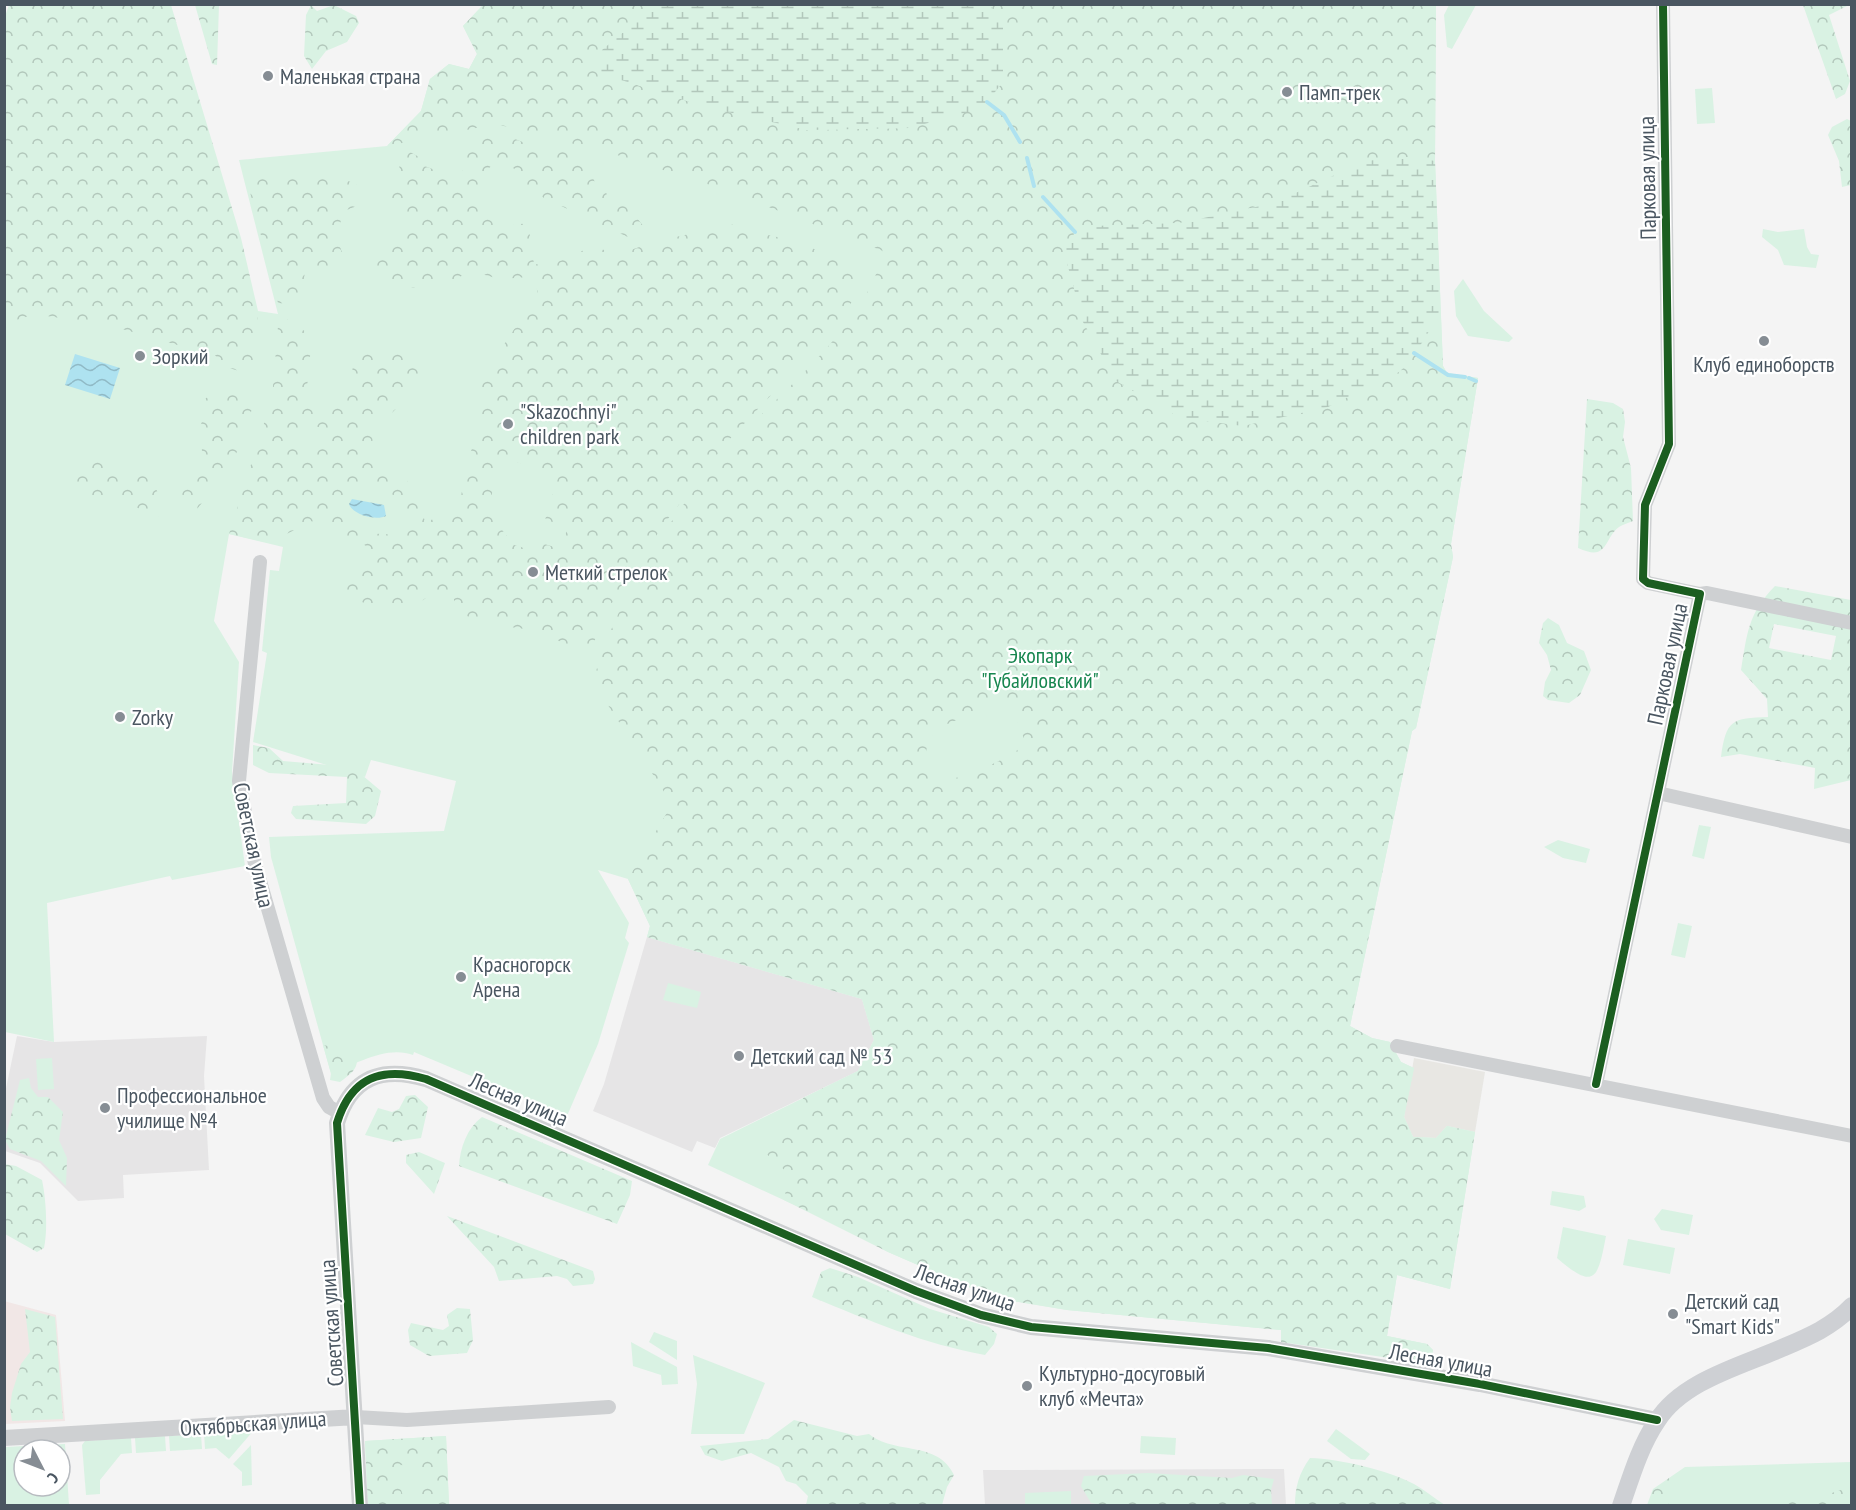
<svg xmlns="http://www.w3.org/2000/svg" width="1856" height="1510" viewBox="0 0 1856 1510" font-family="'PT Sans Narrow',sans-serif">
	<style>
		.commercial { fill: #e8e7e3 }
		.education { fill: #e6e5e6 }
		.medical { fill: #f1e7e6 }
		.green { fill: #d9f2e3; fill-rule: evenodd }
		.forest { fill: url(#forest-crowns); fill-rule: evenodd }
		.wetland { fill: url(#wetland-marsh) }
		.water { fill: url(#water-waves) }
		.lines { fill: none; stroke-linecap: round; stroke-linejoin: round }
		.stream { stroke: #aee2f0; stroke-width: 4 }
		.minor { stroke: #ced0d2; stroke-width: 14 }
		.tertiary { stroke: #ced0d2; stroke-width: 16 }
		.secondary { stroke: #ced0d4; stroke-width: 18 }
		.cycleway-casing { stroke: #fff; stroke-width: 11 }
		.cycleway { stroke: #1b5e20; stroke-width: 8 }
		.poi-dot { fill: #868d94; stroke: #fff; stroke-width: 2 }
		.labels { text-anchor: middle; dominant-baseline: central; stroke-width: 4.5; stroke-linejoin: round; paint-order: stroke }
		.poi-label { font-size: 22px; fill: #4a5661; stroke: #fff; text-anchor: start }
		.street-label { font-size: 22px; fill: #4a5661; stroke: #fff }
		.park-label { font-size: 22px; fill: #17864f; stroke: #fff }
	</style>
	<defs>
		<pattern id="forest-crowns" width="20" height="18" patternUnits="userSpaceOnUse" patternTransform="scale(1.5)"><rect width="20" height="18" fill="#d9f2e3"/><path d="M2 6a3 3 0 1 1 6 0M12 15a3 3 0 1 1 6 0" fill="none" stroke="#b2c7bb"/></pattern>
		<pattern id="wetland-marsh" width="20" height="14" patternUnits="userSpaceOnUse" patternTransform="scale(1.5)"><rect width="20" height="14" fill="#d9f2e3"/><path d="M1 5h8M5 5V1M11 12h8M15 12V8" fill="none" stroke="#b2c7bb"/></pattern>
		<pattern id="water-waves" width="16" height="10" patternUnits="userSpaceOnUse" patternTransform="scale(1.5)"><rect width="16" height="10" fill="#aee2f0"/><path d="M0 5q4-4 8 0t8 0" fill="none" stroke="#90bac6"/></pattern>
	</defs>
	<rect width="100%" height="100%" fill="#f4f4f4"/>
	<path class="commercial" d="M1414,1058L1485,1072L1475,1132L1447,1126L1436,1138L1413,1137L1404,1117Z"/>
	<path class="education" d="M647,937L862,999L874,1040L858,1071L720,1138L715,1148L697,1141L692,1152L593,1111L604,1084Z
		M17,1036L54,1042L207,1036L204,1076L209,1170L123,1175L124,1198L78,1201L40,1163L5,1151V1093Z
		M1284,1469L1286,1505H985L983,1470Z"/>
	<path class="medical" d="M4,1301L56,1315L65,1421L5,1424Z"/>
	<path class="green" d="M483,5H1436L1435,161L1443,366L1447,373L1478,378L1451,544L1453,557L1416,728L1412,731L1350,1026L1372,1038L1390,1042L1401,1062L1414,1068L1404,1117L1413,1137L1436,1138L1447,1126L1475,1132L1450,1289L1397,1275L1387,1336L1427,1344L1433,1350L1430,1364L1281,1330L1067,1310L994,1298L888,1252L840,1226L708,1165L720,1139L858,1071L874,1040L862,999L647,937L650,926L628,879L598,870L629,923L625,938L629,943L598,1044L567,1116L414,1052L413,1055C387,1045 355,1064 331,1074L271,857L269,837L444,831L456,781L371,760L365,777L253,742L267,653L262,651L270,570L279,571L283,547L229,534L214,621L239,662L232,772L245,866L172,880L170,876L47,903L54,1042L5,1032V229L258,311L278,314L239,160L387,146L421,111L430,79L449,64L469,69L477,54L463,26Z
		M1449,5H1476L1452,49L1447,47L1444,15Z
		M1712,88L1715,123L1697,124L1695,89Z
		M1763,229L1778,232L1804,229L1807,247L1811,254L1819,255L1816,268L1784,265L1778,250L1762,237Z
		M1463,279L1484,311L1513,338L1509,342L1468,336L1456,316L1454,291Z
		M1699,825L1711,827L1704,859L1692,856Z
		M1558,840L1590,849L1586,863L1563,858L1544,847Z
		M1678,923L1692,926L1685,958L1671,955Z
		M668,983L701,992L697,1008L663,1000Z
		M52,1058L54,1089L38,1090L36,1059Z
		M1552,1191L1584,1196L1586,1207L1579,1211L1550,1205Z
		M1662,1209L1693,1215L1689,1235L1661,1230L1654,1219Z
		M1563,1227L1606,1236C1598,1277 1596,1292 1557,1258Z
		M1628,1239L1675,1248L1670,1274L1623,1265Z
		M654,1332L677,1341V1360L649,1342Z
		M631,1342L677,1367L678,1384L662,1385L661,1375L633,1366Z
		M693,1355L765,1383L744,1434H691L697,1384Z
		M1336,1429L1370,1454L1365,1460L1351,1459L1327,1441Z
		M254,1430L229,1459L216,1448L205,1449L204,1433Z
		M201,1434L202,1449L170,1451L169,1436Z
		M165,1436L166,1451L136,1453L135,1438Z
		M446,1436L449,1505H368L365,1441Z
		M1141,1436L1176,1438L1175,1455L1140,1453Z
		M131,1438L132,1453L121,1454L100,1480V1494L86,1495L82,1445L85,1441Z
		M65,1444L69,1505L5,1506V1447ZM24,1450H60V1486H24Z
		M251,1445L252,1485L242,1486V1472L233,1464Z
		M1851,1462V1505H1669V1478L1685,1467Z
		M1071,1491V1505H1025V1493Z"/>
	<path class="forest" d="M9,5H171L241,238L258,311L253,375L229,368L208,349L198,351L91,320C57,323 32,303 5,329L4,19Z
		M195,5H219L217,65L212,64Z
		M311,5L317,11L334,5L356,16L359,23L347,42L326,51L312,69L304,56L306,15Z
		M483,5H657L602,50L596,72L706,107L807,130L910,128L1003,25L990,5H1436L1435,161L1410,157L1365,161L1274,203L1180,223L1093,226L1424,340L1434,321L1441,318L1443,366L1447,373L1478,378L1451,544L1453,557L1416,728L1412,731L1350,1026L1372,1038L1390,1042L1401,1062L1414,1068L1404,1117L1413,1137L1436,1138L1447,1126L1475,1132L1450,1289L1397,1275L1387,1336L1427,1344L1433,1350L1430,1364L1281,1342V1330L1067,1310L994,1298L888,1252L784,1200L789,1174L761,1149L802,1123L803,1098L858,1071L874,1040L862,999L647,937L650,926L628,879L672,804L593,682C615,600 671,514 727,450C776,395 868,326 883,251L719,188L617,155L496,124L387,146L421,111L430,79L449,64L469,69L477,54L463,26ZM1005,702L1011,704L1026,744C1010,757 947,791 929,776C924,772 924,765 925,759C926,749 929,736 937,730C946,723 993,705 1005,702Z
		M1803,5H1849L1829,15L1850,81L1845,94L1836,99Z
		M1847,119L1851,121V185L1842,187L1839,161L1828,135L1832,127Z
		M479,134L510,137L530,145L584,155L596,185L606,192L609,202L626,204L644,227L630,238L544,198L525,184L506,158C485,166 480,178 476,199L507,226L528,223L534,264C555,266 575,256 592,245L616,255L657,241L740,223L768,235L799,242L836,259L860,279L847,314L727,442L664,524L604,615L589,656L551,637L533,635L525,629L480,623L463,614L454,601V591L451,592L447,602L428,596L415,607L402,606L389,610L331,593L343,576L368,570L374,554C360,534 329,538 312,521L269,543L229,534L272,398L279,314L312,336L306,398L330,405L340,402L350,382L356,351L385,358L405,351L414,356L424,373L414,390L387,418L379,421L374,430L370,460L377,467L404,474L427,525L434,517L453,508L460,501L468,461L481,419L482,377L517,325L539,303L536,283L528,277L499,279L471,271C425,296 421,291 374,276C374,255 390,250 406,240C406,233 407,225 405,219C401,206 388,202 384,189L399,175L400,155L410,152L419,157L424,166C439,170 445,179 462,173L465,164L460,156C463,144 467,139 479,134ZM300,422L322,428L315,450L293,444ZM502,458L559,474L545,520L568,526L561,549L541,543L538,552L514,545L487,511ZM367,479L403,501L404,532C390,537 363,533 349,527C341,500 347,496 367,479Z
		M322,171L356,184L362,204L344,211L336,236L343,255L341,265L333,269L305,271L302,295L290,304L278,303L247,180Z
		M225,389L245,397L252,409L238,450L222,478L197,509L189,510L184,507L182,493C195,474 209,458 198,434L203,418L204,399Z
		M1587,399L1613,403L1623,409L1625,422L1623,437L1631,468L1633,521C1628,523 1622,525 1619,527C1603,539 1609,562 1578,548Z
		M83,457C97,457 109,466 119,476H145C159,489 162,498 160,517C150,513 139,508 129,505C108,499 87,500 72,482L74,470Z
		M1775,586L1851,600V780L1814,789L1815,768L1740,754L1721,757C1726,720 1732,718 1768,717L1767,699L1741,670C1747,634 1748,613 1775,586ZM1774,624L1836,636L1831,660L1769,648Z
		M1548,618L1559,625L1567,643L1584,651L1591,670L1580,695L1569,703L1548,700L1543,696L1545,682L1551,670L1547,655L1539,643L1543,623Z
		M253,745L269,748L283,761L330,765L362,775L381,791L375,816L366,824L296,819L291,813L293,806L346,803L347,777L269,773L253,765Z
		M323,1045L356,1051C360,1068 353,1072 340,1082L330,1080L331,1073Z
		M29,1078L31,1088L38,1097H48L63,1112L59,1140L67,1158L66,1186L41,1161L10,1149L5,1140L20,1080Z
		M415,1095L428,1107L421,1138L394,1142L365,1135L378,1108L392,1112L399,1109L406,1096Z
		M482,1117L632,1181L630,1195L617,1224L459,1166C460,1148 467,1128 482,1117Z
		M419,1152L445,1163L434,1194L406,1163V1155Z
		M4,1164L16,1166L42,1180C46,1198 48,1230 44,1248L37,1252L5,1234Z
		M447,1216L593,1271L595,1279L593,1284L573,1286L567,1279L557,1276L499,1281L494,1267Z
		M830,1268L858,1277L930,1309L989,1327L997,1334L994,1344L985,1355C924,1344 870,1321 812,1297L821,1272Z
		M457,1308L470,1309L473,1340L467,1353L429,1356L410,1345L408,1330L411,1323L443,1330L449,1326L447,1315Z
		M25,1309L55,1317L63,1419L12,1421L10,1407L12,1393L21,1364L30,1352Z
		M794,1420L857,1436L869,1434C894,1455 938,1440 954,1475L947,1487L942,1505H806L808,1496L796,1484L786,1481L779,1467L751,1453L722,1461L705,1455L700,1446L768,1439Z
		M446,1436L449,1505H428L414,1494L419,1485H424L431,1479L428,1468L401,1465C397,1480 401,1492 407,1505H368L365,1441Z
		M1310,1458C1340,1459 1388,1470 1414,1484C1425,1490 1435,1499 1445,1505H1295C1295,1487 1299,1473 1310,1458Z
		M1148,1473L1232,1478L1243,1475L1274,1479L1271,1490L1272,1505H1102L1091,1503L1081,1486L1084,1476Z
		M1669,1478V1505H1647L1653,1489Z
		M1844,1489L1851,1490V1497L1844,1505H1764L1791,1497L1813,1499Z"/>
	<path class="wetland" d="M657,4L990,5L1003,25V82L987,102L968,112L910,128L807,130L706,107L596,72L602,50Z
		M1410,157L1435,161L1441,318L1434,322L1424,340L1401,371L1328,407L1243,426L1180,418L1116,381L1083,322L1064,252L1075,232L1093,226L1180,223L1274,203L1365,161Z"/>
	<path class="water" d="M75,354L120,368L110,399L65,385Z
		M352,499L384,505L386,516C376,521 353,515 349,504Z"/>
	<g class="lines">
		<path class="stream" d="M987,102L1004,115L1020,142
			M1027,158L1034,186
			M1043,197L1075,232
			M1414,353L1448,375L1465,377
			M1469,378L1476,381"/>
		<path class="minor" d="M260,562L239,781L255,864L323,1098L329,1107L340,1113
			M1700,594L1707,593L1852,623
			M1658,793L1852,837
			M1397,1046L1852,1136
			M1596,1084L1700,594L1648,583L1643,579L1645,505L1669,444L1663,4
			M356,1417L407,1420L609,1407"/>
		<path class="tertiary" d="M4,1438L356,1417
			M360,1506L337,1123C351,1077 382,1066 426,1079L916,1291L981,1315L1031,1327L1268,1348L1480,1384L1657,1420"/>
		<path class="secondary" d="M1621,1506C1631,1477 1640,1446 1657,1421C1682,1381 1741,1366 1782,1348C1808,1337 1832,1327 1852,1306"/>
		<defs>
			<path id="cycleway" d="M1596,1084L1700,594L1648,583L1643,579L1645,505L1669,444L1663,4
				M360,1506L337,1123C351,1077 382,1066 426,1079L916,1291L981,1315L1031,1327L1268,1348L1480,1384L1657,1420"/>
		</defs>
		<use href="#cycleway" class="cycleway-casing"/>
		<use href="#cycleway" class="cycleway"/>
	</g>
	<g class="poi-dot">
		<circle cx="268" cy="76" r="6"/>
		<circle cx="1287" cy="92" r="6"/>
		<circle cx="1764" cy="341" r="6"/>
		<circle cx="140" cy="356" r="6"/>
		<circle cx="508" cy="424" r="6"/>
		<circle cx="533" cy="572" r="6"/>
		<circle cx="120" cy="717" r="6"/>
		<circle cx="461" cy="977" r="6"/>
		<circle cx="739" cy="1056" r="6"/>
		<circle cx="105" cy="1108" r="6"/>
		<circle cx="1673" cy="1314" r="6"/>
		<circle cx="1027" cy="1386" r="6"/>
	</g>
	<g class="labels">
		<g class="poi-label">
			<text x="280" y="76">Маленькая страна</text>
			<text x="1299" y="92">Памп-трек</text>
			<text x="152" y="356">Зоркий</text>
			<text x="1764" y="364" text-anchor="middle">Клуб единоборств</text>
			<text x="520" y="411">"Skazochnyi"<tspan x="520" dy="25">children park</tspan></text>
			<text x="545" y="572">Меткий стрелок</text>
			<text x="132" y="717">Zorky</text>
			<text x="473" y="964">Красногорск<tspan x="473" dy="25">Арена</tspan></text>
			<text x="751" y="1056">Детский сад № 53</text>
			<text x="117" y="1095">Профессиональное<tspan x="117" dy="25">училище №4</tspan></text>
			<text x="1685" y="1301">Детский сад<tspan x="1685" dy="25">"Smart Kids"</tspan></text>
			<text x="1039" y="1373">Культурно-досуговый<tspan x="1039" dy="25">клуб «Мечта»</tspan></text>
		</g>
		<g class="street-label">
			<text transform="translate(1647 178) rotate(-91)">Парковая улица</text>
			<text transform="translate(1667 664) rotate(-78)">Парковая улица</text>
			<text transform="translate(254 845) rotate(78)">Советская улица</text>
			<text transform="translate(519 1099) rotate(23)">Лесная улица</text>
			<text transform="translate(965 1287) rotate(19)">Лесная улица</text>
			<text transform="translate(331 1323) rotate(-94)">Советская улица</text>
			<text transform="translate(1441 1360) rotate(10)">Лесная улица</text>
			<text transform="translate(253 1423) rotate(-4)">Октябрьская улица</text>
		</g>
		<g class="park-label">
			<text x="1040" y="655">Экопарк<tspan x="1040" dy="25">"Губайловский"</tspan></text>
		</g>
	</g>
	<rect width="1856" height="1510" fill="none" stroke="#4a5661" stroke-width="12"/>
	<g transform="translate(42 1468) rotate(132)"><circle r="28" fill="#ffffff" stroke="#b7bbc0" stroke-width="1.5"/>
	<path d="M0-4.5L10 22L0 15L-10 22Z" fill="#868d94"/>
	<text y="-9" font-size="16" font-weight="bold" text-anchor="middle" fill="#4a5661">С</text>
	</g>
</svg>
